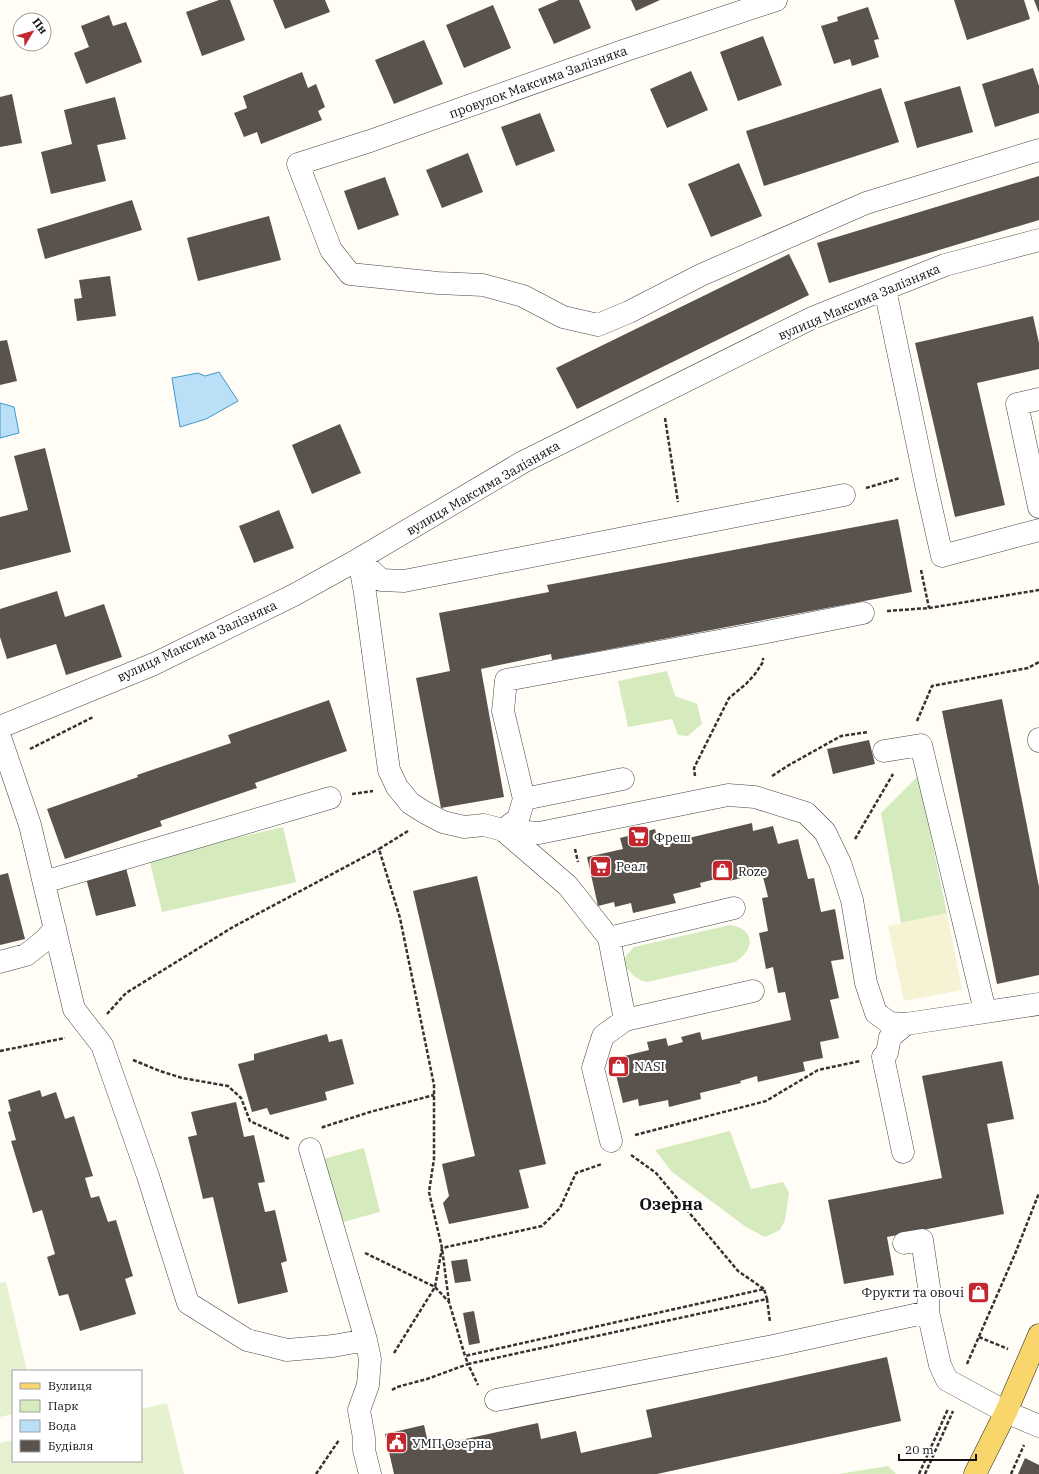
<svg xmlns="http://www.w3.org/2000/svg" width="1039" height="1474" viewBox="0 0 1039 1474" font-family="'IBM Plex Serif',serif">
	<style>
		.farmland { fill: #f6f3d4 }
		.green { fill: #d5ebbd }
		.pitch { fill: #e6f2cf }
		.water { fill: #b9e0f7; stroke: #3f96cf }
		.building { fill: #5a524d }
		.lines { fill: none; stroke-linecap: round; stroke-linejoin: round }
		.minor-casing { stroke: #444; stroke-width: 23 }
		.major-casing { stroke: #222; stroke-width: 23 }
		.path { stroke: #333; stroke-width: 2.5; stroke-dasharray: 4 2; stroke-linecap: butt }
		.minor { stroke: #fff; stroke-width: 22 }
		.major { stroke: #f9d66b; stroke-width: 22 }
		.labels { text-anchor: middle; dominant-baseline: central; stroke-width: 4; stroke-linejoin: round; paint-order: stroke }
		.street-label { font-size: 13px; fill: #111; stroke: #fff }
		.poi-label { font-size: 13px; fill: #111; stroke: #fff; text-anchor: start }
		.district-label { font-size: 17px; font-weight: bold; fill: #111; stroke: #fff }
	</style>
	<rect width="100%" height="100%" fill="#fffdf5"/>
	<path class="farmland" d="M947,913L962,990L904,1001L888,926Z"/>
	<path class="green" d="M667,671L675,696L697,704L702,724L688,736L678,735L672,719L628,727L618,681Z
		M918,776L947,913L901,923L881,813Z
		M283,827L296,882L162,912L149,858Z
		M730,925C756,929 755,950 735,962L647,982C636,980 629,972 624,963L626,956L634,947Z
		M730,1131L751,1189L783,1182L789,1193L785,1220L780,1230L765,1237L746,1227L672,1172L655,1150Z
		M364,1148L380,1212L339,1223L323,1159Z
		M888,1466L896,1474H839Z"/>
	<path class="pitch" d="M6,1282L27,1371H13V1414L0,1417V1283Z
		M167,1403L184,1474H0V1443L13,1440V1461H141V1409Z"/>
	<path class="water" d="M219,372L238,401L206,419L180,427L172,378L198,373L205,376Z
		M0,403L14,407L19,433L0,438Z"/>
	<path class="building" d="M219,0H230L245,40L202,56L186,12Z
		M273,0H325L330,12L285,29Z
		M559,0H579L591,28L554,44L538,9Z
		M631,0H660L636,11Z
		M954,0H1024L1030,19L967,40Z
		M1034,0H1039V13Z
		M493,5L511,48L464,68L446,25Z
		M868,7L879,39L874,40L879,57L852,66L850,59L834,64L821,26L838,21L837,17Z
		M109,15L113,26L126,22L142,62L86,84L74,53L89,47L81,26Z
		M763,36L782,85L738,101L720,52Z
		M424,40L443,84L394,104L375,60Z
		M1033,68L1039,86V113L995,127L982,84Z
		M691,71L708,110L667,128L650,89Z
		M302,72L308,88L316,84L325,107L318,111L322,120L261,144L257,132L244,137L234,113L247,108L243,96Z
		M960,86L973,132L917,148L904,102Z
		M881,88L899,142L764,186L746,131Z
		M12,94L22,143L0,147V97Z
		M115,97L126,139L97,145L106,181L51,194L41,152L72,144L64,110Z
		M540,113L555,151L516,166L501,127Z
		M468,153L483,192L442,208L426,170Z
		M739,163L762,216L711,237L688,184Z
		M1039,176V220L829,283L817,243Z
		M385,177L399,215L358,230L344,191Z
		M132,200L142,230L45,259L37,229Z
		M269,216L281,260L198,281L187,238Z
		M789,254L809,295L577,409L556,368Z
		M110,276L116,316L77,321L74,299L82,298L79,280Z
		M1033,316L1039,343V369L977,383L1005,505L955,517L915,343Z
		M7,340L17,381L0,385V341Z
		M340,424L361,473L312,494L292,445Z
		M45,448L71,552L0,570V517L28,510L14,456Z
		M279,510L294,548L254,563L239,526Z
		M898,519L912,592L552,660L551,654L481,669L504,797L441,808L416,678L450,671L439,613L549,592L547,585Z
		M57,591L65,617L104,604L122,657L66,675L56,644L7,659L0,637V609Z
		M1002,699L1039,887V975L997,984L942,711Z
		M329,700L347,751L255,783L257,788L160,821L162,826L65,859L47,809L138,777L137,775L231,743L228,735Z
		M869,740L875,764L833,774L827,749Z
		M752,823L753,831L773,826L778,844L798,839L808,879L814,878L821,912L835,909L844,959L831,961L839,998L830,1000L839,1038L820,1042L823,1058L803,1062L805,1071L758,1082L757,1076L740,1081L741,1083L700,1093L701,1099L669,1107L668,1100L639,1106L638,1099L623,1103L612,1059L649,1050L647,1042L666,1038L668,1046L683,1042L681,1037L700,1032L702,1040L791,1020L785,992L778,993L773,967L766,969L759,933L768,931L762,898L768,897L762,873L729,881L727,876L700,883L701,887L673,894L676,903L633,913L631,903L615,907L614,902L598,906L587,857L623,849L620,838L655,829L659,845Z
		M126,868L136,906L96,916L86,878Z
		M8,873L25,939L0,945V875Z
		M477,876L546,1164L519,1170L529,1208L449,1224L443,1203L449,1196L442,1164L475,1156L413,891Z
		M327,1034L329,1042L342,1039L354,1084L325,1092L327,1100L270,1115L267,1108L252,1112L238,1064L254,1060V1054Z
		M1002,1061L1014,1119L987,1124L1004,1214L887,1237L894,1275L844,1284L828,1200L942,1178L922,1076Z
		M40,1090L42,1097L56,1092L65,1119L74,1116L93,1176L85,1178L91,1198L99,1196L108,1222L116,1220L133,1276L125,1279L136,1314L80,1331L68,1294L59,1296L47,1257L55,1254L42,1210L33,1213L11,1141L16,1140L8,1112L11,1111L8,1100Z
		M236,1102L244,1137L254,1135L265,1182L258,1183L265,1212L275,1210L287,1261L281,1263L288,1292L238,1304L213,1197L203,1199L188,1137L197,1135L191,1112Z
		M467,1259L471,1281L455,1283L451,1261Z
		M474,1311L480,1343L469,1345L463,1313Z
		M887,1357L901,1421L657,1474H394L385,1434L424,1425L429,1447L538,1423L541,1439L576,1431L581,1453L652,1437L646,1410Z
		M1025,1458L1039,1465V1474H1018Z"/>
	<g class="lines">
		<defs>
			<path id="minor" d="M776,0L626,50L370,141L298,164L331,250L350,274L438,283L483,285L523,296L563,317L598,325L629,312L701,275L866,203L1039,150
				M885,289L926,485L942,556L1039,530
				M1039,399L1017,404L1039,507
				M359,559L365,593L389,770L397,787L410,803L424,812L443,822L464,827L484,825L503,830L568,886L609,938L625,1020L603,1036L593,1068L611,1141
				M359,559L381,580L404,581L844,495
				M0,727L154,664L294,595L359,559L523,462L812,318L945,265L1039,240
				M0,737L30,825L74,1009L102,1045L148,1176L188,1303L247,1340L287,1350L333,1346L366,1340L310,1149
				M1039,739V741
				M884,751L921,745L985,1011
				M524,799L623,779
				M503,830L539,833L728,795L755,797L806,813L825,832L840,863L852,900L866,983L876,1013L890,1023L906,1024
				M503,830L518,819L524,799L503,711L506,680L762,633L863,613
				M44,882L330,798
				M609,938L734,908
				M0,962L26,955L45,940L55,928
				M625,1020L753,991
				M903,1152L883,1057L887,1053L890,1037L906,1024L1039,1004
				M904,1243L922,1240L929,1287L928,1312
				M366,1340L370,1359L368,1385L359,1410L364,1438V1450L370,1474
				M496,1400L773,1346L928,1312L940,1365L947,1380L1006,1412L1039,1426"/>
			<path id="major" d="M975,1474L1006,1412L1039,1335"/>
		</defs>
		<use href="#minor" class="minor-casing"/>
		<use href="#major" class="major-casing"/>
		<path class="path" d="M665,418L678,502
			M866,488L900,478
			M921,570L929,608
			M887,611L929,608L1039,590
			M917,721L932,686L1028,668L1039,662
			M30,749L93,717
			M695,776L694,768L729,698L746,684L755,674L763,662V658
			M772,776L789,765L841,736L868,732
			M352,794L373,791
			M408,831L379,849L400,918L434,1085V1159L429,1192L442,1248L449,1302
			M855,839L893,774
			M575,849L578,862
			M107,1014L126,993L233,927L379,849
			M0,1051L65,1038
			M133,1060L160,1071L182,1078L228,1086L241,1098L250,1121L289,1139
			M322,1128L323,1127L370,1112L434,1095
			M635,1135L766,1101L818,1070L860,1061
			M631,1155L656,1173L738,1271L764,1289
			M365,1253L435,1287L449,1302L465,1356L764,1289L767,1299L468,1364L465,1356
			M767,1299L770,1322
			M979,1337L1008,1349
			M394,1353L435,1287L442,1248L542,1226L560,1208L576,1173L602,1164
			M967,1364L1015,1254L1039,1193
			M392,1390L397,1387L427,1379L468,1364L478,1385
			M316,1474L339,1440
			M919,1474L948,1409
			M925,1474L953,1411
			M1011,1474L1024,1445"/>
		<use href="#minor" class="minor"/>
		<use href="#major" class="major"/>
	</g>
	<defs>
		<symbol id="supermarket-square" viewBox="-11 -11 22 22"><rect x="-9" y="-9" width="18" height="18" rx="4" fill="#c4262e" stroke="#fff"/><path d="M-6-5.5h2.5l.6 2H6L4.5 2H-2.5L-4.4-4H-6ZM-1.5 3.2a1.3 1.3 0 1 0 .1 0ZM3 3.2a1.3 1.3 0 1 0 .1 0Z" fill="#fff"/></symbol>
		<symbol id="shop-square" viewBox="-11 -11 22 22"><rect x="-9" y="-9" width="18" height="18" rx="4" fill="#c4262e" stroke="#fff"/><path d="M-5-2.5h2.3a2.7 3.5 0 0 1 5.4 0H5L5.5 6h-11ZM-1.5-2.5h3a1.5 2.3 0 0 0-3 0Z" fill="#fff"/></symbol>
		<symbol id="civic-square" viewBox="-11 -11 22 22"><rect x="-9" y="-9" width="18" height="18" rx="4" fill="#c4262e" stroke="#fff"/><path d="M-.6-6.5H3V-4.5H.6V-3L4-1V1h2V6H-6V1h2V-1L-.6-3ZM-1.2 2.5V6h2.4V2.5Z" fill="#fff"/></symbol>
	</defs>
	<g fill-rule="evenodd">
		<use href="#supermarket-square" x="626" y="824" width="25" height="25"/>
		<use href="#supermarket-square" x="588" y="854" width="25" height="25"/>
		<use href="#shop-square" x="710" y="858" width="25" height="25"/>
		<use href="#shop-square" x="606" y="1054" width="25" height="25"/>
		<use href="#shop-square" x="966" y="1280" width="25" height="25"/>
		<use href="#civic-square" x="384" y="1430" width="25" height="25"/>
	</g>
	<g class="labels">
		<g class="street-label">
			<text transform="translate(538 82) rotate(-20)">провулок Максима Залізняка</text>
			<text transform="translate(859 302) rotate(-23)">вулиця Максима Залізняка</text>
			<text transform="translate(483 488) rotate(-30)">вулиця Максима Залізняка</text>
			<text transform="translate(197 641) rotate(-25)">вулиця Максима Залізняка</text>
		</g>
		<g class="poi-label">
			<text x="654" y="837">Фреш</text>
			<text x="616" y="866">Реал</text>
			<text x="738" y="871">Roze</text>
			<text x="634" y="1066">NASI</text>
			<text x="964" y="1292" text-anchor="end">Фрукти та овочі</text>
			<text x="412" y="1443">УМП Озерна</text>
		</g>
		<g class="district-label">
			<text x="671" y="1204">Озерна</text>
		</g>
	</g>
	<rect x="12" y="1370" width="130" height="92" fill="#ffffff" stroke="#a0a0a0"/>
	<rect x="20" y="1383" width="20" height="6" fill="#f9d66b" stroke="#a0a0a0"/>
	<text x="48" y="1390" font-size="12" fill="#111111">Вулиця</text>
	<rect x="20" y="1400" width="20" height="12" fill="#d5ebbd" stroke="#a0a0a0"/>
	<text x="48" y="1410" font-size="12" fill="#111111">Парк</text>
	<rect x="20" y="1420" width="20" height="12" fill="#b9e0f7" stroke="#a0a0a0"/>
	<text x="48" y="1430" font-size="12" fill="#111111">Вода</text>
	<rect x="20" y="1440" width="20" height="12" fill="#5a524d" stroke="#a0a0a0"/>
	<text x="48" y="1450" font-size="12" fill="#111111">Будівля</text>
	<g transform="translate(32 32) rotate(52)"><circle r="19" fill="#ffffff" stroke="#a0a0a0"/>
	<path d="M0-3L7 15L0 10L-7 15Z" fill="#c4262e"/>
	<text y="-6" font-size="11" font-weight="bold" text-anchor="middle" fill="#111111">Пн</text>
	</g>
	<path d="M899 1454v6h77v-6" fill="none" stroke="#111111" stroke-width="2"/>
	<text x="905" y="1454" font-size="12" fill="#111111" stroke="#ffffff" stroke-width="3" paint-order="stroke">20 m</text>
</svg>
